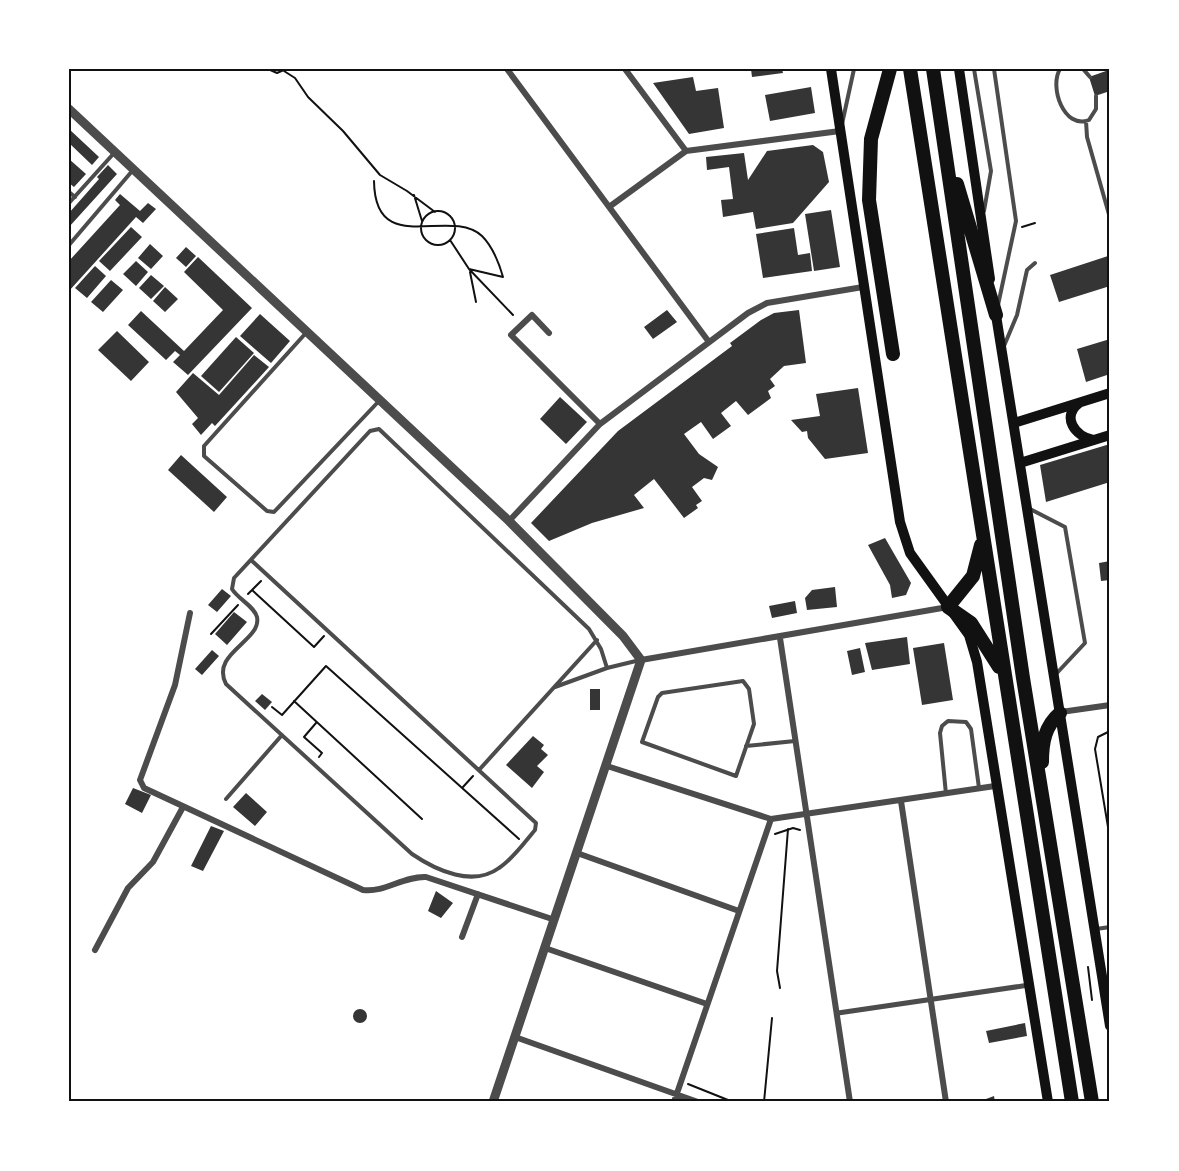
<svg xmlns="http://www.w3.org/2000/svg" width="1179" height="1171" viewBox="0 0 1179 1171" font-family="'IBM Plex Serif',serif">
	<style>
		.building { fill: #353535 }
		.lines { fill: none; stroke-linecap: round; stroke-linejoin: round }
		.path { stroke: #111; stroke-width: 2 }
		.service { stroke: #4c4c4c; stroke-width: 4 }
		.pedestrian { stroke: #4c4c4c; stroke-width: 5 }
		.minor { stroke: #4c4c4c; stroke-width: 6 }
		.tertiary { stroke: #4c4c4c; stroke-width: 9 }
		.secondary { stroke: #111; stroke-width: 10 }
		.motorway { stroke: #111; stroke-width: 14 }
		.neatline { fill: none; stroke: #111; stroke-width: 2 }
	</style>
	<rect width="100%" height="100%" fill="#fff"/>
	<path class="building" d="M751,69H782L783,73L752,77Z
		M1105,69H1110V91L1095,96L1089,77L1106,71Z
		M693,77L696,91L718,88L724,128L689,134L653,83Z
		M811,87L815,113L770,121L765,95Z
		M69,129L99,157L92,165L69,143Z
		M813,145L823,152L829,182L793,223L756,229L753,212L723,217L721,200L733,199L729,167L707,170L706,157L744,153L748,180L767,151Z
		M69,159L86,174L74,187L69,183Z
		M108,165L117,174L69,227V213L99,179L97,177Z
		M120,194L140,211L148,203L156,209L143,223L136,217L69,291V261L120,205L115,200Z
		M831,210L840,267L814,271L805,214Z
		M131,227L142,237L110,271L99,261Z
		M794,228L798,255L810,253L812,271L763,278L756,234Z
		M150,244L163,256L151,269L138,258Z
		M186,247L196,256L186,267L176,258Z
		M1108,256L1110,286L1059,302L1050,275Z
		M198,257L252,308L188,375L173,362L180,355L175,351L166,360L128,325L141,311L184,351L223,310L184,272Z
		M136,261L148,272L136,286L123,274Z
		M95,266L106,276L87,298L75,288Z
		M151,275L164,286L151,299L139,288Z
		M111,280L123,290L103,312L91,302Z
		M165,287L178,299L165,312L153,301Z
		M667,310L677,322L653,339L644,327Z
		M799,310L806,363L784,366L770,379L775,386L768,391L771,398L748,415L736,401L721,413L731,426L713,439L701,422L684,434L699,454L718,467L712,480L704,478L692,487L702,501L696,505L698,508L684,518L654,479L634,495L644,508L592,523L549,541L531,523L618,431L732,346L730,343L761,320L774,313Z
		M260,314L290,341L271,363L240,336Z
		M117,331L149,362L131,381L98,350Z
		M236,337L254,353L219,392L201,376Z
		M1110,339V374L1086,382L1077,349Z
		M254,355L269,367L215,426L212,423L201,435L192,424L198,418L176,392L193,373L219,395Z
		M858,388L868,453L825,459L808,438L807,431L802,432L791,420L820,416L816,394Z
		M560,397L587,422L566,444L540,419Z
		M1110,444V482L1046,502L1040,465Z
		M181,455L227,497L214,512L168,470Z
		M885,538L911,583L906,595L892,598L890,585L868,545Z
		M1110,561V580L1101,581L1099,563Z
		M835,587L837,607L807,610L805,598L812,590Z
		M222,589L231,596L217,612L208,605Z
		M795,601L797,613L772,618L769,606Z
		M234,612L247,622L227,645L215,634Z
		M907,637L910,664L872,670L865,643Z
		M944,643L953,700L922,705L913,648Z
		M860,648L865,672L852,675L847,651Z
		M212,650L219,656L202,675L195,669Z
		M590,689H600V710H590Z
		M262,694L272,702L265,710L255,701Z
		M533,736L544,745L541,749L548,755L537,766L544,772L532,788L506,765Z
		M133,788L151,795L142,813L125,804Z
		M246,793L267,812L255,826L233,807Z
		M211,826L224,831L203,871L191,866Z
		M436,891L453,903L441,918L428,911Z
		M353 1016a7 7 0 1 1 14 0a7 7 0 1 1-14 0Z
		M1025,1023L1027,1036L989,1043L986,1031Z
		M994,1096L995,1102H978Z"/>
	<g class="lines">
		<path class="path" d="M268,69L277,73L286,69
			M284,71L295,78L308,97L343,131L380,175L407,191L435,212
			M374,181C375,259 449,206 482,236C493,247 499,263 503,277L469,269
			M414,195L422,221
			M421 228a17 17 0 1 1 34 0a17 17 0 1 1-34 0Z
			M1022,227L1035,223
			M450,240L469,269L513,315
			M470,272L476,302
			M252,590L314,647L324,636
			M248,594L261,581
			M211,634L238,605
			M294,701L422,819
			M272,707L282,715L326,666L519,839
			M316,723L304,737L322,753L319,757
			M1110,731L1098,737L1095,749L1110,839
			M463,787L473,776
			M775,834L793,828L800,830
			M1088,967L1092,1000
			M780,988L777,971L788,829
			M688,1084L733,1102
			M764,1102L772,1018"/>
		<path class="service" d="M974,69L991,171L984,211
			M994,69L1016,221L998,305
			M1060,69C1049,87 1064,130 1089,120L1096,109V96
			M1083,69L1090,77
			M1086,121L1087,137L1110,218
			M842,124L854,69
			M69,192L75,197
			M69,203L115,152
			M69,245L133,170
			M305,334L204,446V456L267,511L274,512L379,401
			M1004,346L1017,315L1027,270L1035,263
			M1030,509L1065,527L1085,643L1056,674
			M251,560L536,823L535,830C524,843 513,859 499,868C473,887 437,871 412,854L226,684C210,653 262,641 257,617C254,606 238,599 232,589L234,578L370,431L379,429L589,629L601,649L607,668
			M743,681L749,689L754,724L736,776L642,742L658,697L662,693Z
			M555,687L607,668L640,660
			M746,746L795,741
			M479,770L597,640
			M946,794L940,733L942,726L948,721L966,722L971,729L979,788
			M226,799L282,735
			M1096,929L1110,927"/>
		<path class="pedestrian" d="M838,1013L1029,985"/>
		<path class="minor" d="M507,69L709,342
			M625,69L686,151
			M609,207L686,151L840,131
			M549,333L532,315L511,335L600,424
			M509,521L600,424L748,313L767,303L863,287
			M190,613L175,685L140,780L144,788L363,890C385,893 403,876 426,877L555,920
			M780,638L850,1102
			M641,660L948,607
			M1061,712L1110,705
			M607,766L771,819L995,786
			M901,801L946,1102
			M577,853L739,911
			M462,937L478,894
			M545,948L707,1004
			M95,950L128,888L153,862L183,807
			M515,1037L698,1102
			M674,1102L771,819"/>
		<path class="tertiary" d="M69,109L509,521L623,636L641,660L493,1102"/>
		<path class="secondary" d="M831,69L900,522L910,553L969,635L977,662L1048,1102
			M959,69L990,279
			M995,309L1110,1026
			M1079,403C1061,417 1075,436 1093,440
			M1014,423L1110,393
			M1020,463L1110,435"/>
		<path class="motorway" d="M890,69L871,139L869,200L893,354
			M910,69L1072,1102
			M933,69L1023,678L1092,1102
			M957,184L996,315
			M981,545L973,576L948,607L971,623L999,667
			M1042,762C1042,742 1045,726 1060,713"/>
	</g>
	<rect width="1179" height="1171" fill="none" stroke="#ffffff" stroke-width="141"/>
	<rect x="70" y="70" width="1038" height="1030" class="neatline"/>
</svg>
